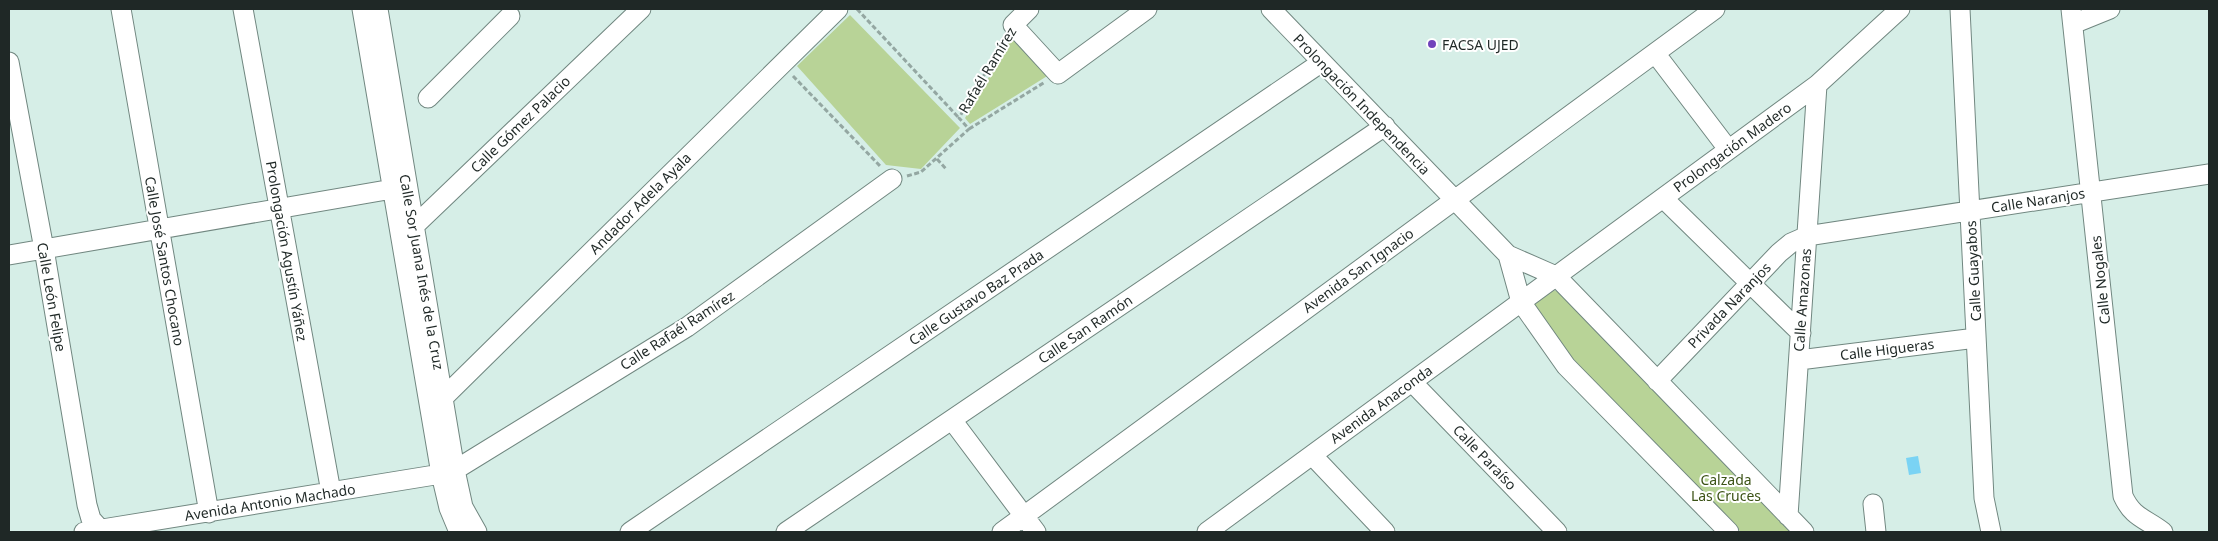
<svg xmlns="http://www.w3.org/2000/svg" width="2218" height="541" viewBox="0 0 2218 541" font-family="'Noto Sans',sans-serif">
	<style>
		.green { fill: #b8d397 }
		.water { fill: #7ad3f4 }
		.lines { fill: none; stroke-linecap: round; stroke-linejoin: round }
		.minor-casing { stroke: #718780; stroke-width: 21 }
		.path { stroke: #94a7a2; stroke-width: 3; stroke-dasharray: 5 2.5; stroke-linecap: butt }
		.minor { stroke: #fff; stroke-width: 19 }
		.poi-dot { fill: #7043bb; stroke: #fff; stroke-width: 2 }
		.labels { text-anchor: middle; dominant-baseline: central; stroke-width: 4; stroke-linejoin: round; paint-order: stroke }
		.poi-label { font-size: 14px; fill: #1f2826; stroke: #fff; text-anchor: start }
		.street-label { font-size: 14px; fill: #1f2826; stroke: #fff }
		.park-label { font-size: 14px; fill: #3b5215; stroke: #fff }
	</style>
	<rect width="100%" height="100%" fill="#d6eee7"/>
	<path class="green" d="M850,15L960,128L921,169L886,165L797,66Z
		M1014,34L1052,73L970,124L965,118Z
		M1550,289L1563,293L1791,532H1741L1548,334L1534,307L1537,298Z"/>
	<path class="water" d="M1918,456L1921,473L1909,475L1906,458Z"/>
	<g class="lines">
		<defs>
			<path id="minor" d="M121,9L209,513
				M243,9L331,492
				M362,9L441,474L449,508L459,532
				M378,9L455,470L463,507L477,532
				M1029,9L1013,25L1058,74L1147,9
				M1271,9L1508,255L1556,276L1804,532
				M1960,9L1984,498L1991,532
				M2071,9L2123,496C2133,518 2145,518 2163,532
				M2073,24L2110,9
				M1655,53L1728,149
				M9,62L44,249L87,505L91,519L100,529
				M428,98L510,16
				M1663,198L1801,333
				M407,233L641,9
				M9,255L404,187
				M1508,255L1521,302L1566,366L1729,532
				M1799,360L1976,338
				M1657,381L1779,253L1791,243L1807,236L2209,174
				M1412,382L1557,532
				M443,398L838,9
				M952,420L1036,532
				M1312,455L1385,532
				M1873,504L1876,532
				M1788,516L1817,85
				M84,532L441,474L455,470L687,327L892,179
				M630,532L1322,62
				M786,532L1385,126
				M1002,532L1715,9
				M1207,532L1817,85L1900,9"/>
		</defs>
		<use href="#minor" class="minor-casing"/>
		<path class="path" d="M857,9L959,118
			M793,76L881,167
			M969,129L1045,82
			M937,159L946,169
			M907,176L921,172L969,129L959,118L1005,39"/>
		<use href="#minor" class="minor"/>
	</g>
	<circle class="poi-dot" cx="1432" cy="44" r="5"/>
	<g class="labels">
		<g class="poi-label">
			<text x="1442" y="44">FACSA UJED</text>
		</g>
		<g class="street-label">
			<text transform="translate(987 70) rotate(-59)">Rafaél Ramírez</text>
			<text transform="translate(1362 104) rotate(46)">Prolongación Independencia</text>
			<text transform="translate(520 124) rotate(-44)">Calle Gómez Palacio</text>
			<text transform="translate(1732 147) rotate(-36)">Prolongación Madero</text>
			<text transform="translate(2038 200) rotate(-9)">Calle Naranjos</text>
			<text transform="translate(640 203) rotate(-45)">Andador Adela Ayala</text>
			<text transform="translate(287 251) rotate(80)">Prolongación Agustín Yáñez</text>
			<text transform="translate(165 261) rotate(80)">Calle José Santos Chocano</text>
			<text transform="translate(1358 270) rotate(-36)">Avenida San Ignacio</text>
			<text transform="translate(1973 271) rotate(-93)">Calle Guayabos</text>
			<text transform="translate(422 272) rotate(80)">Calle Sor Juana Inés de la Cruz</text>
			<text transform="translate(2100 280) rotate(-96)">Calle Nogales</text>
			<text transform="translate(52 297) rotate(80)">Calle León Felipe</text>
			<text transform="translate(976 297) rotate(-34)">Calle Gustavo Baz Prada</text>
			<text transform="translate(1802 300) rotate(-86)">Calle Amazonas</text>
			<text transform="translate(1729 305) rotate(-46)">Privada Naranjos</text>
			<text transform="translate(1085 329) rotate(-34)">Calle San Ramón</text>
			<text transform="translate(677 330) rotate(-33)">Calle Rafaél Ramírez</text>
			<text transform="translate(1887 349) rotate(-7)">Calle Higueras</text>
			<text transform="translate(1381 404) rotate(-36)">Avenida Anaconda</text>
			<text transform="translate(1485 457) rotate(46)">Calle Paraíso</text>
			<text transform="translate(270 502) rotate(-9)">Avenida Antonio Machado</text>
		</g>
		<g class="park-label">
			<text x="1726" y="479">Calzada<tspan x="1726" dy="16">Las Cruces</tspan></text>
		</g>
	</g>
	<rect width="2218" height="541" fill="none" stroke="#1f2826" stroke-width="20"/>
</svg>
